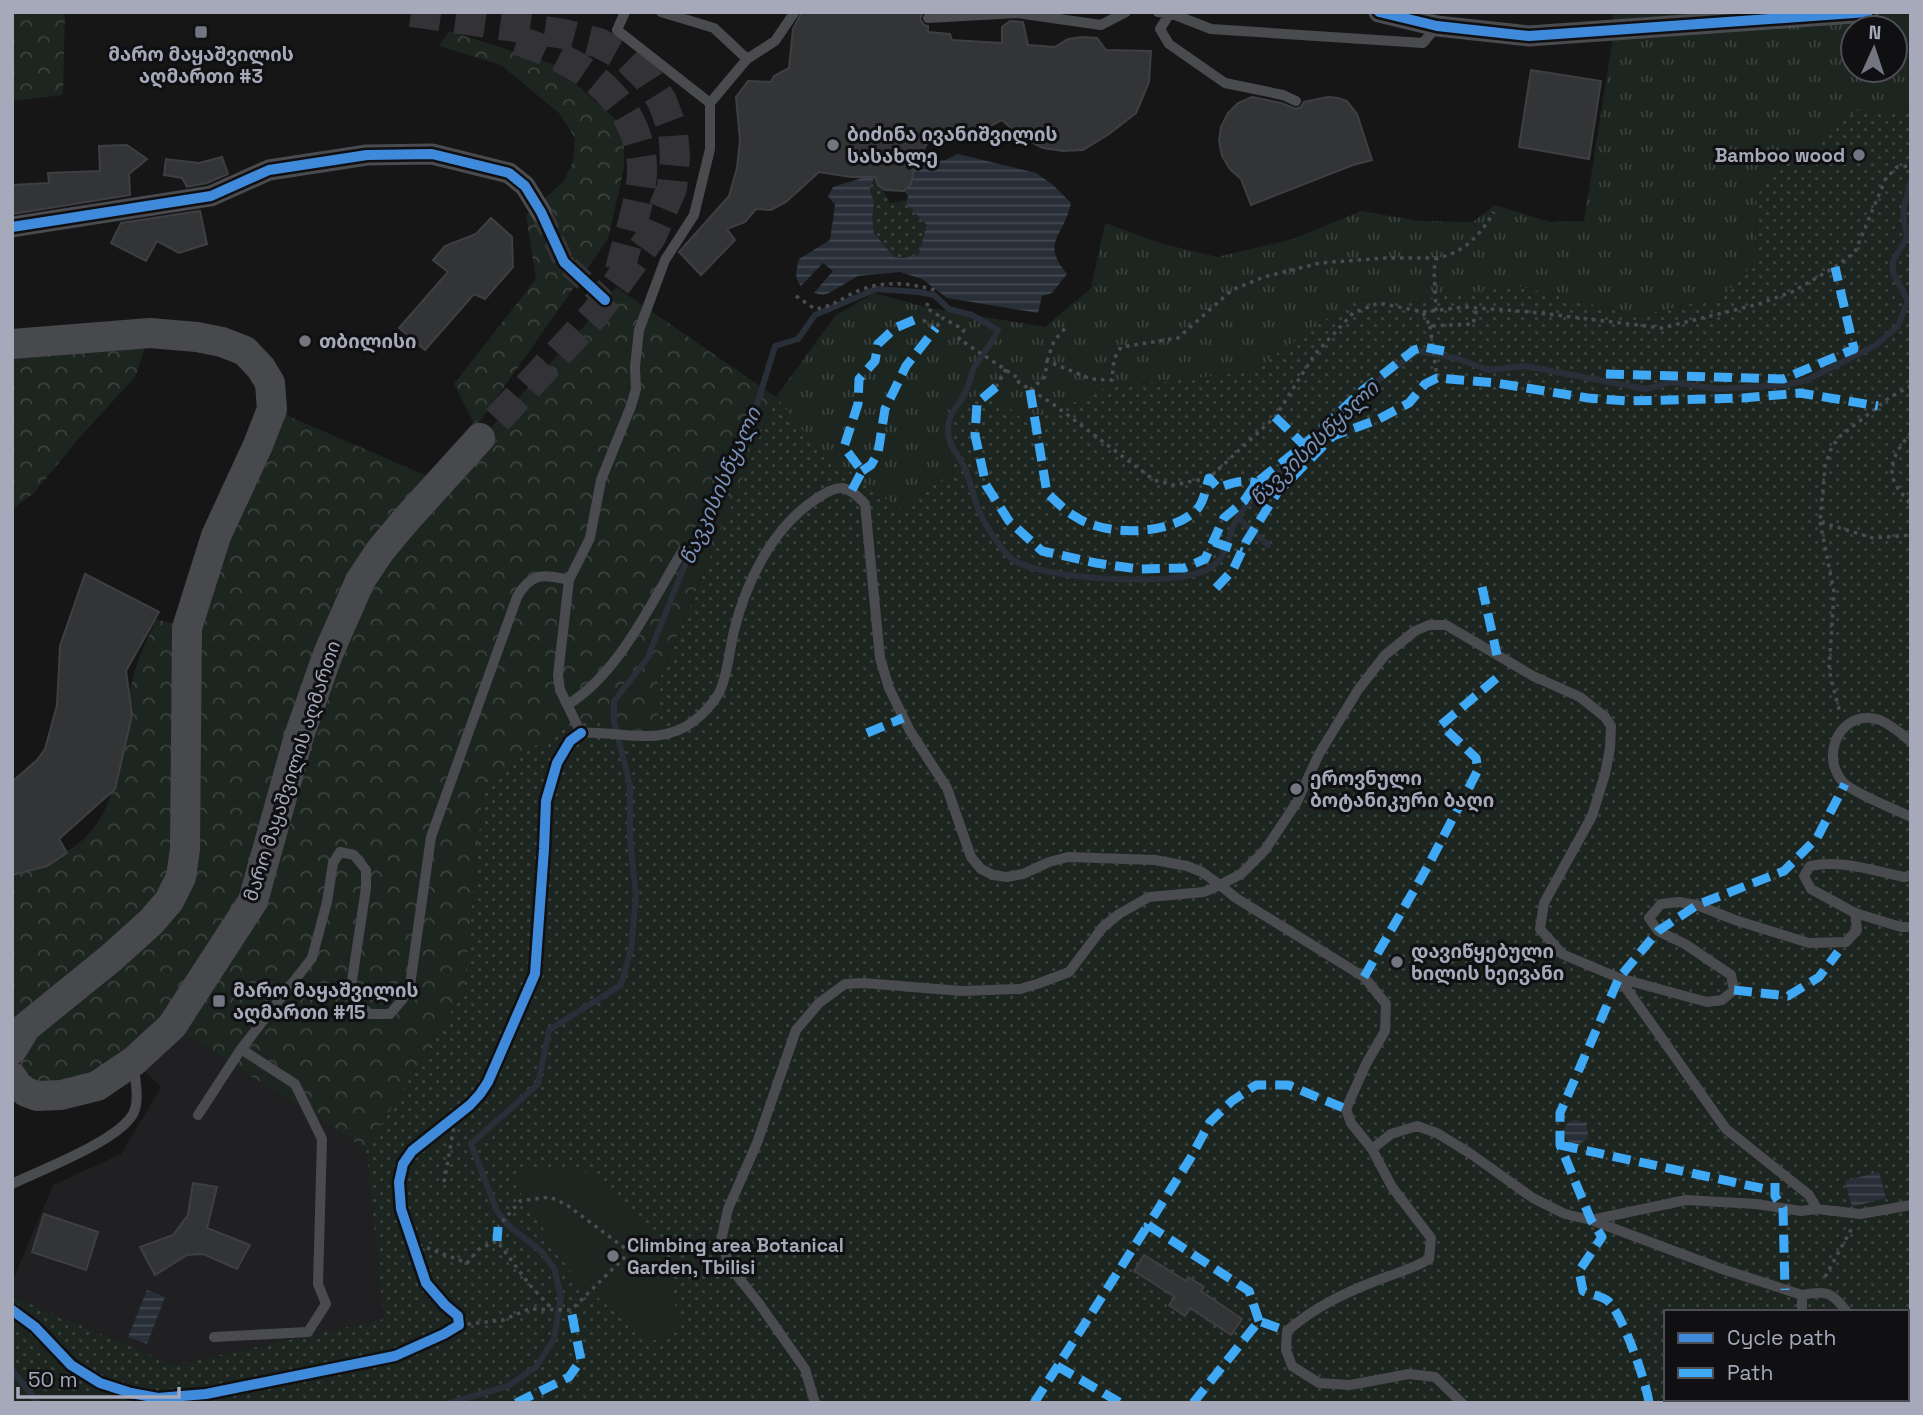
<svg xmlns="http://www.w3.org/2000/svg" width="1923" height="1415" viewBox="0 0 1923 1415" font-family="'Space Grotesk','Noto Sans Georgian',sans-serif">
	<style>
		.built { fill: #202022 }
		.grass { fill: url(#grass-tufts); fill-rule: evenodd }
		.forest { fill: url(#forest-crowns) }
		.park { fill: url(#park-dots); fill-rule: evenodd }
		.pitch { fill: #1d2520 }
		.water { fill: url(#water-rules) }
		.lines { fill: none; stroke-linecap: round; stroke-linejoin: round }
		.stream { stroke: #282f39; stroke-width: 6 }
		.building { fill: #333436; stroke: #3e3f43; stroke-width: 2 }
		.minor-tunnel { stroke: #333337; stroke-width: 21; stroke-dasharray: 21 10; stroke-linecap: butt }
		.secondary-tunnel { stroke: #333337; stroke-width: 30; stroke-dasharray: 30 15; stroke-linecap: butt }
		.path { stroke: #4b4c50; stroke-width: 3.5; stroke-dasharray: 3.5 5; stroke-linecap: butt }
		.service { stroke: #494b4f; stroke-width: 10 }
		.minor { stroke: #494b4f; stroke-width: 21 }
		.secondary { stroke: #48494d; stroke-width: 30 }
		.quiet { stroke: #3fa9f5; stroke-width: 9; stroke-dasharray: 18 9; stroke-linecap: butt }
		.cycleway-casing { stroke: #101012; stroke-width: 15 }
		.cycleway { stroke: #408adc; stroke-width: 10 }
		.poi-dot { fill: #737680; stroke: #101012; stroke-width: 2.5 }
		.labels { text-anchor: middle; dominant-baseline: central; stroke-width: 6; stroke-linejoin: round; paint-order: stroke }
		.poi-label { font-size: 19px; font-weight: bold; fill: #a5a9b9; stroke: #101012; text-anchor: start }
		.street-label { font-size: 19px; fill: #a5a9b9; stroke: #101012 }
		.water-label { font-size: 21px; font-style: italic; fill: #7992b7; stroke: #101012 }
	</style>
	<defs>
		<pattern id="grass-tufts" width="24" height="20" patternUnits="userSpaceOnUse" patternTransform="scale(1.75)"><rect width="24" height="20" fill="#1d2520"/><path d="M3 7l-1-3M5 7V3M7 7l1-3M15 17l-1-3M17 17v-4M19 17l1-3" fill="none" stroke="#3b423e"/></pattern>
		<pattern id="forest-crowns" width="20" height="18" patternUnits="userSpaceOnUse" patternTransform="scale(1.75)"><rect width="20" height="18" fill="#1d2520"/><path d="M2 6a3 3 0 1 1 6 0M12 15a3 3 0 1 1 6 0" fill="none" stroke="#3b423e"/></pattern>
		<pattern id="park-dots" width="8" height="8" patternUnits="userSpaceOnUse" patternTransform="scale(1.75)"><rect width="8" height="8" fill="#1d2520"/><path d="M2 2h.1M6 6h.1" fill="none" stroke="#3b423e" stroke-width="1.8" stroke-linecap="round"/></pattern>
		<pattern id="water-rules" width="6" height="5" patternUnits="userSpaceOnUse" patternTransform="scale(1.75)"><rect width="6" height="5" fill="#282f39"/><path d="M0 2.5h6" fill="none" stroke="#444a54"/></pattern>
	</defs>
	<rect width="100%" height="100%" fill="#161616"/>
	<path class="built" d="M172,1026L366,1149L385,1319L174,1365L12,1296V1282L53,1185L121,1154L161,1087L134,1061Z"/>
	<path class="grass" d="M1612,12H1911V112L1859,110L1757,184L1756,262L1722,297L1638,316L1518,286L1431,298L1353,301L1252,371L1166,382L1116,383L1028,424L944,420L953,472L899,509L813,444L776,397L835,316L874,293L929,308L1045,327L1091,288L1105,223L1160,243L1217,257L1293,239L1361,211L1419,221L1473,222L1495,205L1550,222L1584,221L1614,30ZM1853,28H1895V70H1853Z"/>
	<path class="forest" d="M12,12H65L63,95L12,101Z
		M449,31L553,64L624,127V168L608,239L476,427L454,384L536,279L526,215L564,181L573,162L575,138L560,114L501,65L439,46Z
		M616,287L776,397L655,690L661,732L484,782L464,991L366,1149L172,1026L61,1095L12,1077V874C33,867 57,859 75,846C127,809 120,728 134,673C139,655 149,636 156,619L187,628L272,409L441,482L595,314Z
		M150,333L135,377L80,437L33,494L12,509V344Z"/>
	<path class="park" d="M1859,109L1911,112V1403H12V1296L174,1365L384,1319L366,1149L464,991L484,782L575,718L646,733L661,732L655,691L776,397L814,444L899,509L953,472L944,420L986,388L1028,424L1116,383L1166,382L1252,371L1352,301L1431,298L1518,286L1638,316L1722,297L1756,261L1757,184ZM1666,1312H1907V1399H1666Z
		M874,177C879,188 885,190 890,203L907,200L906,204L927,223L926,236L920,254L904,258H894L874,233L872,217L874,203L870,187Z"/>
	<path class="pitch" d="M523,1167L584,1171L661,1243L669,1270L680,1331L652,1341L576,1280L515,1184Z"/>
	<path class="water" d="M958,154L1036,173L1052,184L1071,203C1064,237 1040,242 1067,274L1052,293L1042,296L1038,313L947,298L922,279L900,272L858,276L829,293L823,295L814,293L833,271L823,263L801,286C793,277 797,269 799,259L830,240L835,205L828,196L833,187L865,177H874L870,189L874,203L872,217L874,233L894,257L904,258L919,254L927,225L906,204L908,196L904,191L911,184L915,164L945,160Z
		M1564 1132a12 12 0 1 1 24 0a12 12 0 1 1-24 0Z
		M1879,1172L1886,1198L1852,1207L1845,1181Z
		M147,1290L165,1297L147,1344L128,1337Z"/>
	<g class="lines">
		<path class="stream" d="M1237,517L1268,545
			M12,1370L38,1403
			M450,1403L508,1386L536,1367L554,1339L561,1297L554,1268L540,1250L510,1227L497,1211L471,1144L538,1084L549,1030L621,985L631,949L636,896L630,839V785L614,722V701L647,659L693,545L727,480L751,424L775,346L798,339L815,315L876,289L918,292L934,295L949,309L972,315L998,330C991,346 983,352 975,366C971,373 970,383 966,391C958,408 944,416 949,438C952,450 959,456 964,466C973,487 975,509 989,530C998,542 1006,558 1021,564C1056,579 1183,589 1213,566C1230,553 1228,530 1239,515C1259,487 1286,467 1312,445C1319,438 1325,429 1333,421C1359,396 1388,370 1419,351L1459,359L1488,370L1525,366L1646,389L1672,382L1718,389L1785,385L1807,380L1876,345L1898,326L1908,301L1893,273V261L1907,237L1903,212L1911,181"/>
	</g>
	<path class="building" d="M802,12H923L920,19L924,25L928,26V32L950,34L952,40L1002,43V27L1010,21L1023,22L1028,45L1055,47L1068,39L1082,37L1097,38L1106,50L1151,51L1149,82L1136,113L1109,134L1083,150L1063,151L1043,148L1021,137L1002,120L958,142L943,137L928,142L915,164L911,184L904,191L885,190L878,185L875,177H851L819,172L786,202L771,210L756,209L745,222L727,229L735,240L701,275L679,252L729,196L737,168L740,140L736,97L748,81L771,82L774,76L789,68L793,29Z
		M1531,70L1601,81L1589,159L1519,147Z
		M1252,97L1281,103L1296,109L1301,107L1304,102L1328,97L1338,98L1347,101L1357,114L1372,160L1353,165L1251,205L1241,179L1230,169L1222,156L1219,141L1221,127L1228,113L1238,103Z
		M127,145L147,159L129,174L130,195L12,214V185L49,183L48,173L100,171L99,146Z
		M222,157L228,174L207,183L187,187L182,178L164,175L166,159L199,163Z
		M200,211L207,244L179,253L157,241L146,261L111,243L121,223Z
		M491,218L512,237L513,267L485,299L474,294L425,350L399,328L448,272L433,260L445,246L476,234Z
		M85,574L159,612L126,671L132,715L115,789L59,839L67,853L47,866L12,875V782L37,760L45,749L57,705L60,646Z
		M193,1183L217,1187L207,1228L250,1245L237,1269L203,1254L187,1255L155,1275L140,1247L173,1235L188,1215Z
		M44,1214L98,1232L86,1270L32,1252Z
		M1144,1255L1186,1281L1188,1277L1204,1287L1201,1291L1242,1319L1231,1335L1190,1308L1185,1316L1169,1305L1175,1297L1134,1271Z"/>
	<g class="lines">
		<path class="minor-tunnel" d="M541,212L564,262L605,300"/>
		<path class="secondary-tunnel" d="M411,12L564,34L599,43L627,58L648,79L662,101L673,130L675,158L672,188L651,237L595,314L480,438
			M517,40C577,60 635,94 642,164C644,193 627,240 620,270"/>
		<path class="path" d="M796,296L815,309C830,307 839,301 851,294C879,280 906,282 935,290
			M928,303L926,308L943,318
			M1436,311L1434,269L1437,258C1464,253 1480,235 1494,212
			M1423,313L1430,326L1473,324L1477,308
			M923,320L936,328L943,318L964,330L959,339L1018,378L1017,381L1053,404L1154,480L1173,485L1209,478L1275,417L1315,354L1353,313L1379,303L1423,312L1465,307L1531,312L1662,328L1759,304L1794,291L1835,267L1855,252L1886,178L1897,167L1911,166
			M1430,326L1437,378
			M1047,361L1054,341L1067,326
			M1911,386L1890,397L1838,438L1830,451L1825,467L1820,522L1873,538L1911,535
			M996,387L1006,369
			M1030,390L1045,377L1047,361L1091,379L1112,380L1114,359L1121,347L1178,338L1232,290L1264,277L1320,263L1385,258H1437
			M1911,433C1900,445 1887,464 1894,481C1897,489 1906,498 1911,505
			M1820,522L1834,592L1829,670L1840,713
			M444,1182L456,1116
			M411,1242L467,1263L479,1249L497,1241L529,1284L551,1308
			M1825,1277L1852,1228
			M459,1325L503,1320L529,1309L571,1310L630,1252L567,1205L550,1197L520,1201L498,1227
			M1656,1403L1670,1399"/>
		<path class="service" d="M625,12L617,30L710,103
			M661,12L714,28L747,59L710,103V149L694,215L665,260L639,330L635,367L636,389L631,406L601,480L590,538L569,580L558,675L560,690L581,733C620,730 659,748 694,721C703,714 713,703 719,693C728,675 729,651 734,631C746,582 772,528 816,499C839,483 847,484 865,504L880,658L889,688L910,731L947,788L971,857L981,869L993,875L1007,877L1023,874L1049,862L1068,857L1155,860L1187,866L1202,872L1220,885L1241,874L1265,850L1297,802L1319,754L1358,690L1385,655L1415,631L1429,625H1446L1533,676L1580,697L1605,717L1611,726L1610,748L1605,774L1592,816L1544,903L1540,929L1562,954L1619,978L1726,1129L1809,1195L1817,1209
			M1158,12L1170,13L1211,29L1423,43L1437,26
			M1170,13L1160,29L1169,44L1225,83L1283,95L1296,101
			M928,18L1017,13L1101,25L1126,12
			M747,59L775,41L794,13
			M567,705C619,674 652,601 683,550
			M1911,742C1902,734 1891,725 1880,720C1843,707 1818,754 1843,782C1853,793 1895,809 1911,817
			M1855,913L1901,927H1911
			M1619,978L1707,1002L1722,1000L1734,990L1731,975L1685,944L1658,931L1649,918L1661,904L1679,902L1697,905L1735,920L1809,943L1846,942L1857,930L1855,913L1811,889L1804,876L1810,866C1840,859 1874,871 1904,877L1911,876
			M198,1115L241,1049L312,958L327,902L333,863L340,852L354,855L366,870V888L351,987L357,1003L370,1014H390L402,1000L410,985L431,837L517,597C531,572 544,574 569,580
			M1372,1149L1392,1187L1431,1238L1429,1259C1413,1269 1396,1273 1378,1280C1344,1293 1315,1307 1287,1331L1286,1350L1292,1366L1319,1383L1350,1385L1409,1374L1435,1377L1462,1403
			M12,1184C41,1170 118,1141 133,1114C140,1101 135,1081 134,1066
			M1591,1220L1686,1200L1756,1204L1801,1211L1817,1209L1860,1214L1911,1205
			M1802,1295C1827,1290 1832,1292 1847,1312
			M214,1337L308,1332L326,1304L318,1284L322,1139L295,1084L241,1049
			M1907,1363H1911
			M1802,1399V1403
			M815,1403L805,1369L758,1302L730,1267L721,1241L728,1209L757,1143L796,1030L819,1003L845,984L864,983L961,991L1020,989L1037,984L1069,972L1103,927L1119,914L1149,897L1204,892L1220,885L1236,898L1364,977L1386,1004L1385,1031L1366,1064L1346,1109L1351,1123L1372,1149L1391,1134L1417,1126L1437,1133L1471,1154L1533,1198L1565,1214L1591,1220L1722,1269L1802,1295V1312"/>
		<path class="minor" d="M1379,12L1437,26L1529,36L1868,12
			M12,227L211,196L269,170L367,155L432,154L509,173L525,186L541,212"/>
		<path class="secondary" d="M12,344L150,333L197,337L222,342L245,351L261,368L270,383L272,409L258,445L216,536L187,628L185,849L181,877L169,901L151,922L111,958L26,1027L12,1050
			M12,1077L17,1085L26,1092L37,1096L61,1095L97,1086L134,1061L172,1026L253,901L299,736L328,654L360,581L380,551L404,522L480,438"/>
		<path class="quiet" d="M1606,374L1783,379L1854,349L1835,267
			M996,387L977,403L975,435L986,485L1009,521L1042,551L1096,563L1138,569L1184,568L1205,559L1224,518L1244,501L1256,483L1304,445L1363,390L1414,350L1424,347L1444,351
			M1030,390L1047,493C1056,501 1065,511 1076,517C1105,537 1174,536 1198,508C1204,501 1206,487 1209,478L1218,488C1245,478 1251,479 1277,493
			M1275,417L1304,445
			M862,471L871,465L878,453L885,409L906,366L936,328
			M852,490L862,471L844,447L858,404L859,379L875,361L878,344L895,328L914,320H923
			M1214,542L1242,552
			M1482,587L1497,655
			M1216,588L1233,570L1246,542L1277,493L1333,436L1379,419L1409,403L1425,384L1437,378L1496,383L1588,398L1628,401L1743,398L1800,393L1878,406
			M867,733L903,718
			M1364,977L1428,866L1478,770L1476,758L1441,725L1498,677
			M1734,990L1788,996L1819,977L1838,952
			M1560,1145L1775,1191
			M1775,1183V1196L1783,1208L1785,1290
			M497,1241L498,1227
			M1259,1321L1249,1291L1148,1225L1190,1159L1210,1122L1232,1101L1256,1085H1288L1346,1109
			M1057,1366L1121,1403
			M516,1403L569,1377L581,1360L571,1310
			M1034,1403L1148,1225
			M1193,1403L1259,1321L1287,1331
			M1649,1403C1647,1384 1622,1313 1608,1301C1602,1296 1590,1294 1583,1291L1579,1271L1602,1237L1591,1220L1560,1145V1113L1619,978L1658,931L1697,905L1784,871L1817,838L1845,784"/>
		<defs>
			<path id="cycleway" d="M1379,12L1437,26L1529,36L1868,12
				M12,227L211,196L269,170L367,155L432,154L509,173L525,186L541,212L564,262L605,300
				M12,1310L35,1327L71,1365L100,1383L131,1393L158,1398L206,1394L395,1356L444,1334L459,1325L458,1316L445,1305L426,1283L401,1209L399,1182L403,1164L412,1151L470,1105L480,1094L488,1082L535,974L544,849L546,801L557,763L570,741L581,733"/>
		</defs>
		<use href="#cycleway" class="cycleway-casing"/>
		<use href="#cycleway" class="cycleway"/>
	</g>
	<g class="poi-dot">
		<rect x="194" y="25" width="14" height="14" rx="3.5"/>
		<circle cx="833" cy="145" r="7"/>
		<circle cx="1859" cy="155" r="7"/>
		<circle cx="305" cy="341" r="7"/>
		<circle cx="1296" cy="789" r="7"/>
		<circle cx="1397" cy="962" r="7"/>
		<rect x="212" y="994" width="14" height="14" rx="3.5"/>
		<circle cx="613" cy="1256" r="7"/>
	</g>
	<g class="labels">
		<g class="poi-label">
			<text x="201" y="54" text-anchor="middle">მარო მაყაშვილის<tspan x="201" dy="22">აღმართი #3</tspan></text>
			<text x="847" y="134">ბიძინა ივანიშვილის<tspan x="847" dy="22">სასახლე</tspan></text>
			<text x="1845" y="155" text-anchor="end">Bamboo wood</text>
			<text x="319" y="341">თბილისი</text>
			<text x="1310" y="778">ეროვნული<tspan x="1310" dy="22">ბოტანიკური ბაღი</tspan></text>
			<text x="1411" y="951">დავიწყებული<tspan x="1411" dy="22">ხილის ხეივანი</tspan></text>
			<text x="233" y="990">მარო მაყაშვილის<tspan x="233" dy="22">აღმართი #15</tspan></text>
			<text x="627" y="1245">Climbing area Botanical<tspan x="627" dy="22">Garden, Tbilisi</tspan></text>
		</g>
		<g class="street-label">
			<text transform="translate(292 771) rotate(-72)">მარო მაყაშვილის აღმართი</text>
		</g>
		<g class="water-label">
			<text transform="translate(1314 443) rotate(-44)">წავკისისწყალი</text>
			<text transform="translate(720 486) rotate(-66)">წავკისისწყალი</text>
		</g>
	</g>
	<rect width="1923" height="1415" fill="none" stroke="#a5a9b9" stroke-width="28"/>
	<rect x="1664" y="1310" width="245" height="91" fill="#101012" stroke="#4c4d55" stroke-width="2"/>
	<rect x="1678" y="1333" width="35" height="10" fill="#408adc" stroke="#4c4d55" stroke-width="2"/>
	<text x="1727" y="1345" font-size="21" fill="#a5a9b9">Cycle path</text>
	<rect x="1678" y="1368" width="35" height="10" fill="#3fa9f5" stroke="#4c4d55" stroke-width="2"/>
	<text x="1727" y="1380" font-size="21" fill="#a5a9b9">Path</text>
	<g transform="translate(1874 49) rotate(3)"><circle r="33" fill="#101012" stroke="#4c4d55" stroke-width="2"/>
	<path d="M0-5L12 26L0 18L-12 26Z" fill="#737680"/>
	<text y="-10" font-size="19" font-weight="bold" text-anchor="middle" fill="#a5a9b9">N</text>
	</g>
	<path d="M18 1387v10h161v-10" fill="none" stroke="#a5a9b9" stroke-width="3.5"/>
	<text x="28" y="1387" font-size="21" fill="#a5a9b9" stroke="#101012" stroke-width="5" paint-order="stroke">50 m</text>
</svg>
